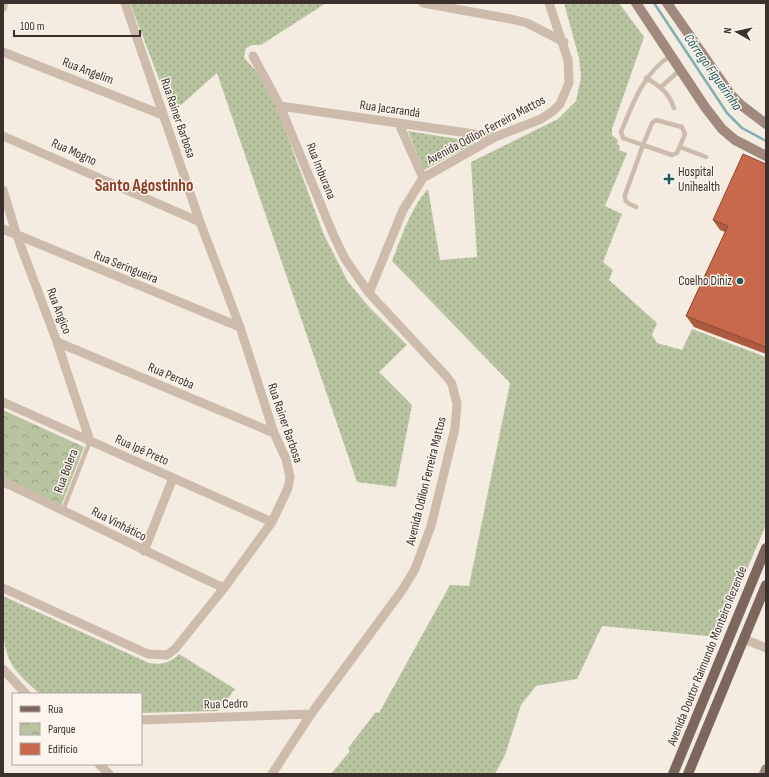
<svg xmlns="http://www.w3.org/2000/svg" width="769" height="777" viewBox="0 0 769 777" font-family="'Sofia Sans Condensed',sans-serif">
	<style>
		.grass { fill: url(#grass-dots) }
		.park { fill: url(#park-crowns) }
		.lines { fill: none; stroke-linecap: round; stroke-linejoin: round }
		.stream { stroke: #7fb0b2; stroke-width: 2.5 }
		.lane { stroke: #cdbbac; stroke-width: 4.5 }
		.street { stroke: #cdbbac; stroke-width: 9 }
		.secondary { stroke: #a18a7d; stroke-width: 10 }
		.primary { stroke: #7d675c; stroke-width: 10 }
		.wall { fill: #ac5a40 }
		.building { fill: #c8694b; stroke: #8c4a34 }
		.poi-dot { fill: #1f5a5e; stroke: #fbf5ee; stroke-width: 1.5 }
		.labels { text-anchor: middle; dominant-baseline: central; stroke-width: 3; stroke-linejoin: round; paint-order: stroke }
		.street-label { font-size: 13px; fill: #3b302b; stroke: #fbf5ee }
		.poi-label { font-size: 13px; fill: #3b302b; stroke: #fbf5ee; text-anchor: start }
		.water-label { font-size: 14px; font-style: italic; fill: #1f5a5e; stroke: #fbf5ee }
		.district-label { font-size: 17px; font-weight: bold; fill: #8c3b22; stroke: #fbf5ee }
	</style>
	<defs>
		<pattern id="grass-dots" width="8" height="8" patternUnits="userSpaceOnUse"><rect width="8" height="8" fill="#b8c4a0"/><path d="M2 2h.1M6 6h.1" fill="none" stroke="#97a083" stroke-width="1.8" stroke-linecap="round"/></pattern>
		<pattern id="park-crowns" width="20" height="18" patternUnits="userSpaceOnUse"><rect width="20" height="18" fill="#b8c4a0"/><path d="M2 6a3 3 0 1 1 6 0M12 15a3 3 0 1 1 6 0" fill="none" stroke="#97a083"/></pattern>
	</defs>
	<rect width="100%" height="100%" fill="#f4ebe1"/>
	<path class="grass" d="M130,3H326L261,45H252L246,48L244,58L256,71L277,108L324,235L348,282L370,308L407,345L379,372L412,405L396,487L357,482L217,73L172,113Z
		M564,3H619L644,37L612,129V135L618,140L617,144L620,146L619,150L627,153L605,206L622,214L603,262L613,270L609,280L657,323L652,335L657,343L682,350L692,329L766,357V525L718,637L602,626L577,679L536,686L521,705L505,755L495,774H331L350,751L348,748L376,712L379,713L450,585L469,586L510,383L392,261C402,236 410,209 428,189L440,260L477,257L471,162L558,119L576,101L581,77L579,58Z
		M408,131L476,142L424,170Z
		M3,596L149,663C162,665 170,663 179,654L235,689L218,711L141,713V694H40C31,686 21,677 14,668C0,647 3,620 3,596Z"/>
	<path class="park" d="M3,410L84,447L61,506L3,477Z"/>
	<g class="lines">
		<path class="stream" d="M654,3L727,113L742,128L766,141"/>
		<path class="lane" d="M646,78C660,86 669,93 674,108
			M661,87L680,70
			M656,120L682,127L685,134L677,153L672,155L643,145L652,123Z
			M680,147L706,157
			M636,207C630,204 624,203 625,195L643,145L623,138L621,132C633,103 643,74 670,56
			M63,510L90,441"/>
		<path class="street" d="M423,3L511,19L527,23L564,42
			M3,7V3
			M3,52L163,115
			M253,56L280,106L333,234L345,259L369,293
			M280,106L495,137
			M399,124L423,178
			M3,136L200,222
			M3,190L17,236L57,342L90,441
			M3,229L240,327
			M57,342L274,433
			M3,402L272,522
			M3,482C77,516 150,554 224,588
			M144,551L173,478
			M3,588L148,654L167,655L175,649L224,588L272,522L288,488L290,477L286,459L274,433L240,327L200,222L125,3
			M744,639L766,648
			M3,669L26,694
			M141,720L311,714
			M99,764L109,774
			M272,774L311,714L403,589L415,569L431,526L455,428L457,404L452,384L447,377L369,293L403,210L423,178L495,137L541,119L553,111L560,104L569,83L568,60L549,3"/>
		<path class="secondary" d="M636,3L705,107L722,129L735,140L766,156
			M667,3L731,95L741,105L766,124
			M764,774L766,769"/>
		<path class="primary" d="M673,774L766,548
			M688,774L766,585"/>
	</g>
	<path class="wall" d="M766,164V354L694,327L686,316L725,232L720,230L713,220Z"/>
	<path class="building" d="M743,154L766,164V347L686,316L728,226L713,220Z"/>
	<g class="poi-dot">
		<path d="M667 173h4v4h4v4h-4v4h-4v-4h-4v-4h4z"/>
		<circle cx="740" cy="281" r="4"/>
	</g>
	<g class="labels">
		<g class="street-label">
			<text transform="translate(88 71) rotate(21)">Rua Angelim</text>
			<text transform="translate(390 109) rotate(8)">Rua Jacarandá</text>
			<text transform="translate(178 118) rotate(71)">Rua Rainer Barbosa</text>
			<text transform="translate(486 130) rotate(-28)">Avenida Odilon Ferreira Mattos</text>
			<text transform="translate(74 152) rotate(24)">Rua Mogno</text>
			<text transform="translate(321 171) rotate(68)">Rua Imburana</text>
			<text transform="translate(126 267) rotate(22)">Rua Seringueira</text>
			<text transform="translate(59 311) rotate(69)">Rua Angico</text>
			<text transform="translate(171 376) rotate(23)">Rua Peroba</text>
			<text transform="translate(285 423) rotate(71)">Rua Rainer Barbosa</text>
			<text transform="translate(142 450) rotate(24)">Rua Ipê Preto</text>
			<text transform="translate(66 471) rotate(-69)">Rua Bolera</text>
			<text transform="translate(426 481) rotate(-76)">Avenida Odilon Ferreira Mattos</text>
			<text transform="translate(119 524) rotate(27)">Rua Vinhático</text>
			<text transform="translate(707 656) rotate(-68)">Avenida Doutor Raimundo Monteiro Rezende</text>
			<text transform="translate(226 704) rotate(-2)">Rua Cedro</text>
		</g>
		<g class="poi-label">
			<text x="678" y="172">Hospital<tspan x="678" dy="15">Unihealth</tspan></text>
			<text x="732" y="281" text-anchor="end">Coelho Diniz</text>
		</g>
		<g class="water-label">
			<text transform="translate(713 72) rotate(55)">Córrego Figueirinha</text>
		</g>
		<g class="district-label">
			<text x="144" y="186">Santo Agostinho</text>
		</g>
	</g>
	<rect width="769" height="777" fill="none" stroke="#3b302b" stroke-width="8"/>
	<rect x="12" y="693" width="130" height="72" fill="#fbf5ee" stroke="#aea6a0"/>
	<rect x="20" y="706" width="20" height="6" fill="#7d675c" stroke="#aea6a0"/>
	<text x="48" y="713" font-size="12" fill="#3b302b">Rua</text>
	<rect x="20" y="723" width="20" height="12" fill="url(#park-crowns)" stroke="#aea6a0"/>
	<text x="48" y="733" font-size="12" fill="#3b302b">Parque</text>
	<rect x="20" y="743" width="20" height="12" fill="#c8694b" stroke="#aea6a0"/>
	<text x="48" y="753" font-size="12" fill="#3b302b">Edifício</text>
	<g transform="translate(737 32) rotate(278)" stroke="#fbf5ee" stroke-width="3" paint-order="stroke">
	<path d="M0-3L7 15L0 10L-7 15Z" fill="#3b302b"/>
	<text y="-6" font-size="11" font-weight="bold" text-anchor="middle" fill="#3b302b">N</text>
	</g>
	<path d="M14 30v6h126v-6" fill="none" stroke="#3b302b" stroke-width="2"/>
	<text x="20" y="30" font-size="12" fill="#3b302b" stroke="#fbf5ee" stroke-width="3" paint-order="stroke">100 m</text>
</svg>
